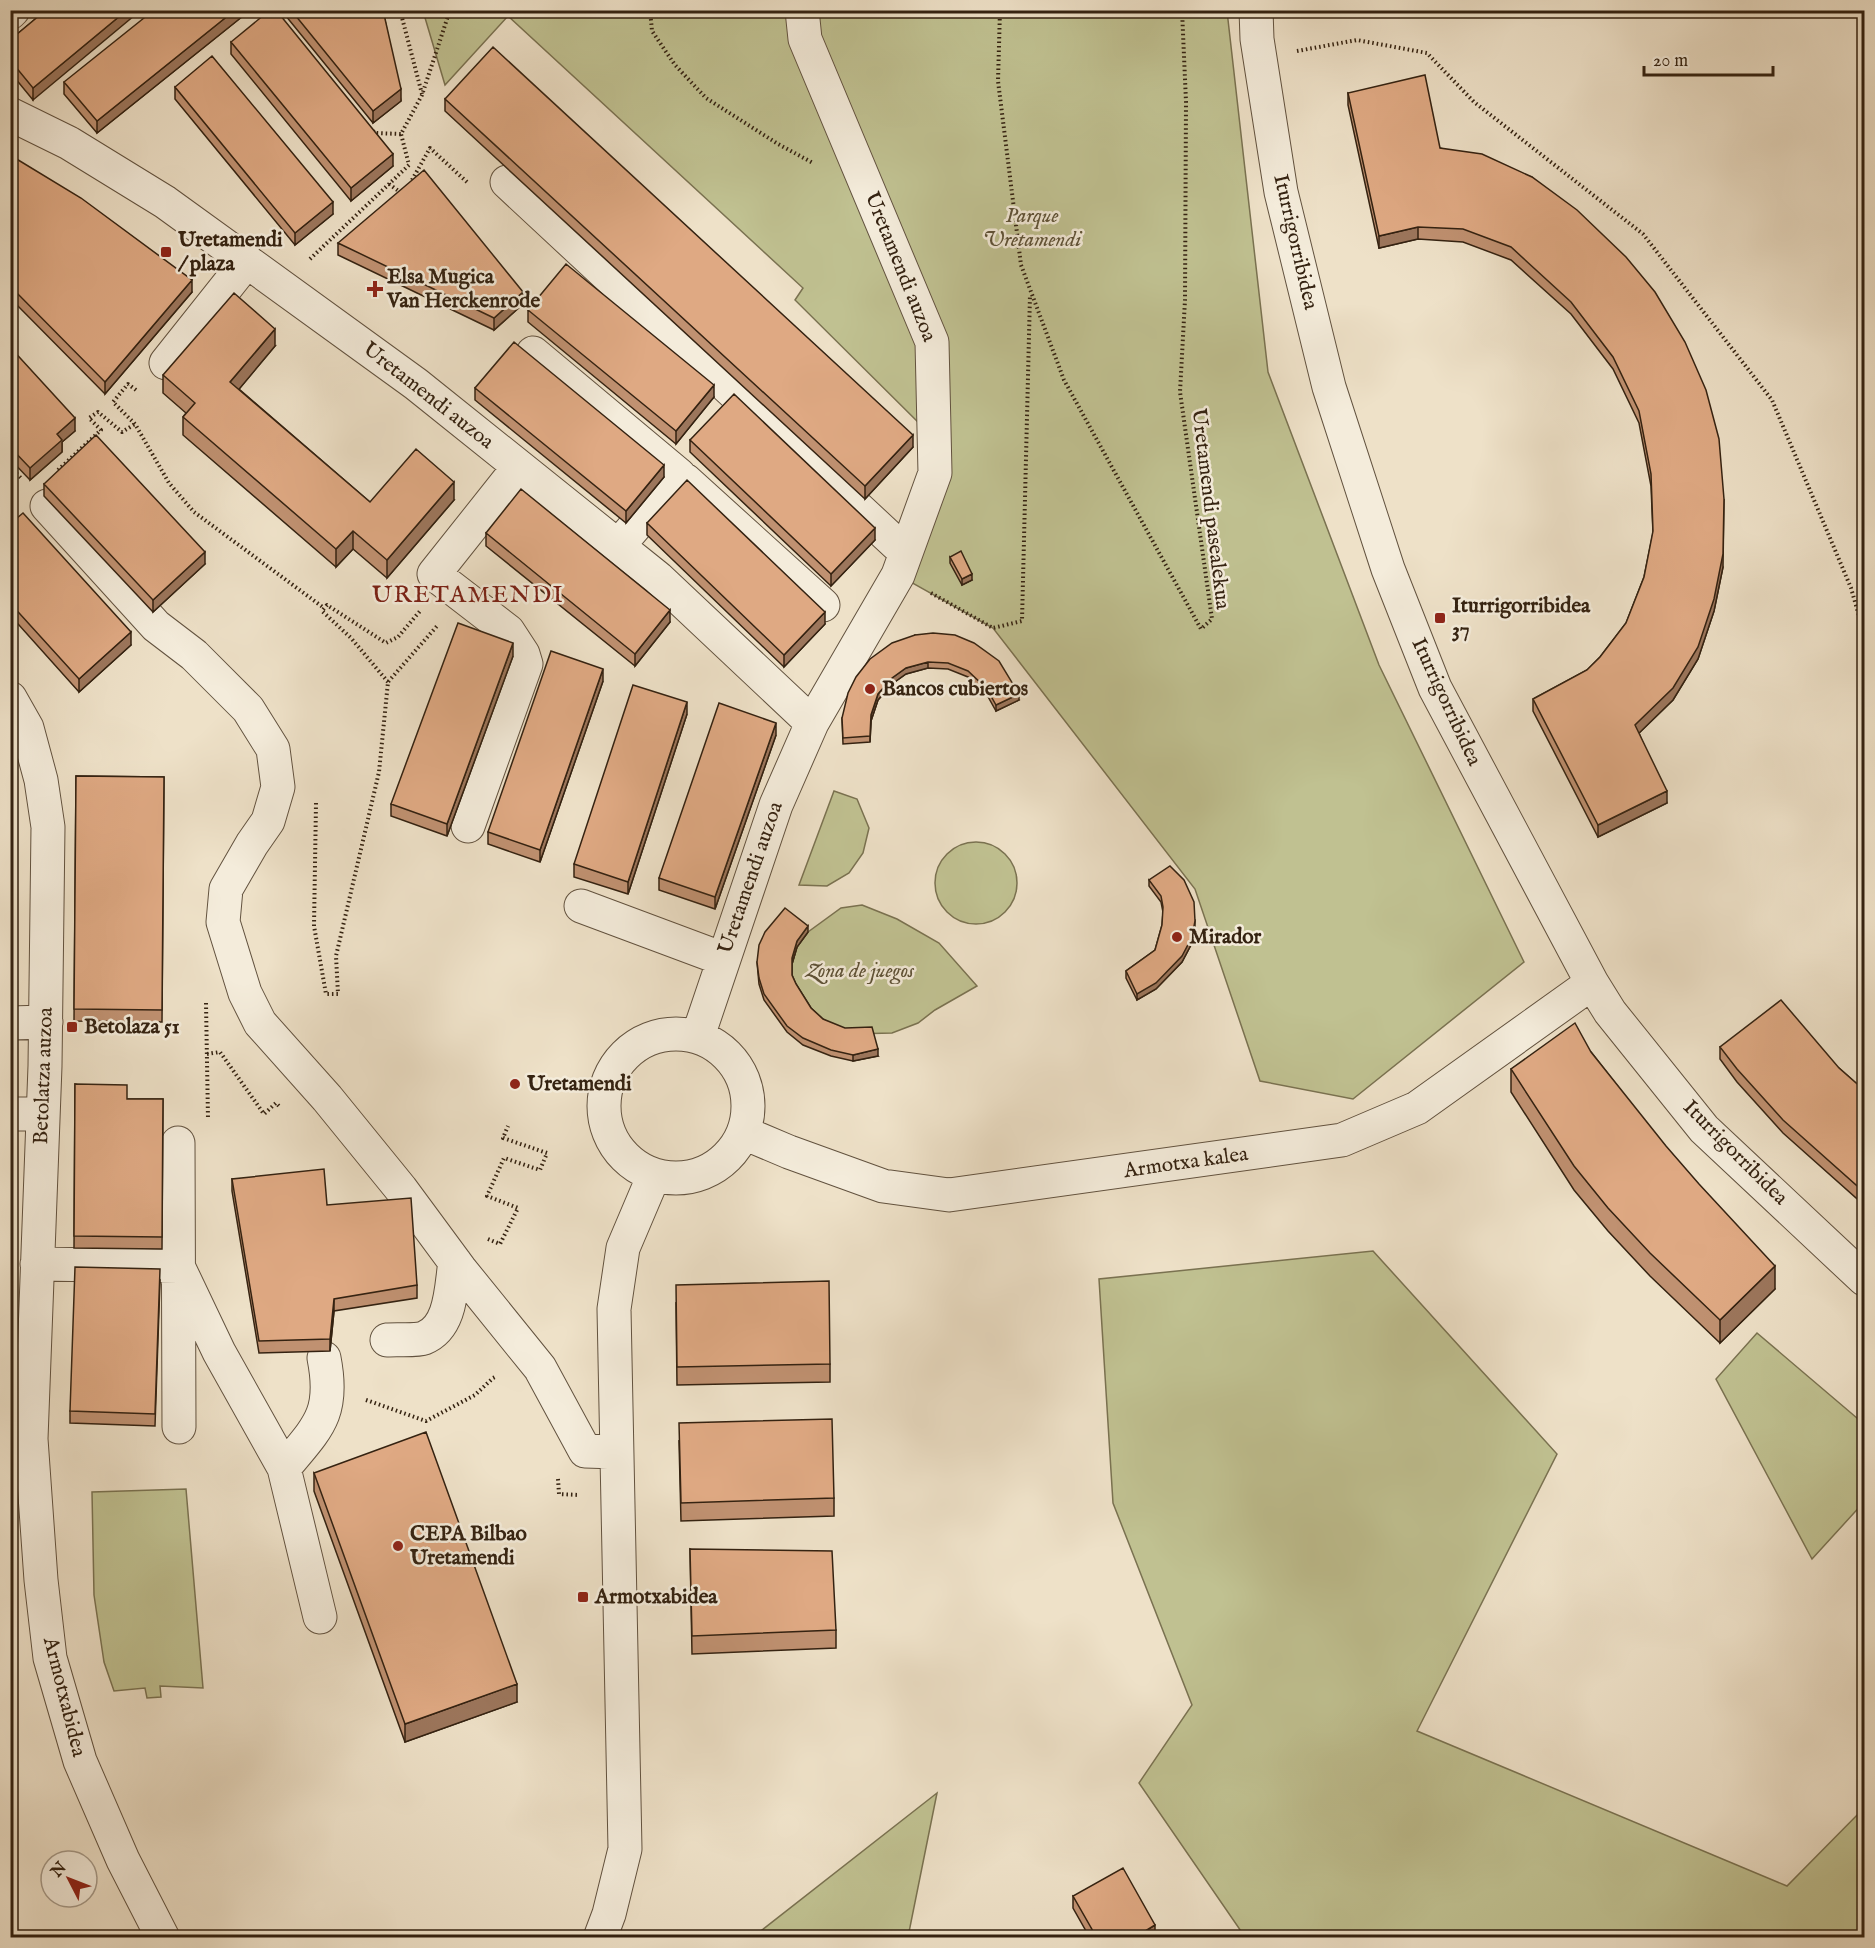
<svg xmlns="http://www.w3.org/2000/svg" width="1875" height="1948" viewBox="0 0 1875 1948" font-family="'IM FELL English',serif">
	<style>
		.green { fill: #c0c191; stroke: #7a7251; stroke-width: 1.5 }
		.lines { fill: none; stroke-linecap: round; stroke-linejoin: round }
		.minor-casing { stroke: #62523f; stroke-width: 35 }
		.path { stroke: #342211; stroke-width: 4; stroke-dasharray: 1.5 3; stroke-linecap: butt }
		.minor { stroke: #f4ecdb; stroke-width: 33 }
		.wall { fill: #c09171; stroke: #342211; stroke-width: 1.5 }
		.shaded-wall { fill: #9c765c; stroke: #342211; stroke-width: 1.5 }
		.building { fill: #dfa983; stroke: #342211; stroke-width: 1.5 }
		.poi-dot { fill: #8f2418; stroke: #f4ecdb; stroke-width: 2 }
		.labels { text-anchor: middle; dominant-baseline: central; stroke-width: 5; stroke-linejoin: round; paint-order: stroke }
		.park-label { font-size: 21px; font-style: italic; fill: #5e5237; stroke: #f4ecdb }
		.poi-label { font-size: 21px; font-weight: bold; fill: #342211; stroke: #f4ecdb; text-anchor: start }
		.street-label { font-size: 21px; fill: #342211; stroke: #f4ecdb }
		.quarter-label { font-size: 24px; letter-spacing: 1.5px; fill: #7a1f14; stroke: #f4ecdb }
	</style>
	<rect width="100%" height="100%" fill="#eee1c8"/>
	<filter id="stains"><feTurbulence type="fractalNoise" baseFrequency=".00333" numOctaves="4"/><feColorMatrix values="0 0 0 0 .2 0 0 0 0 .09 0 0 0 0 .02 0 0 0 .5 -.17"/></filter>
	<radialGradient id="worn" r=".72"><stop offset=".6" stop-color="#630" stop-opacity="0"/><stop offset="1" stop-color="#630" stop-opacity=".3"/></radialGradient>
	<path class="green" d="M423,11H1227L1268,372L1379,665L1524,962L1353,1099L1260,1081L1195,889L993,628L898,575L934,438L795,300L803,288L508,16L445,85Z
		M834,791L857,799L869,828L863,853L849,873L827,886L799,885Z
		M935 883a41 41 0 1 1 82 0a41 41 0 1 1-82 0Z
		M862,905L897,919L939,943L977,986L935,1010L918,1023L892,1033L851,1034L811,1014L792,981V964L797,947L808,932L841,908Z
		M1373,1251L1557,1454L1417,1731L1787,1886L1864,1808V1937H1245L1139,1783L1192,1705L1113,1503L1099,1279Z
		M1757,1333L1864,1424V1502L1812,1559L1716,1379Z
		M186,1489L203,1688L160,1686L161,1697L147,1698L145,1688L114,1691L104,1662L94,1595L92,1492Z
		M937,1793L908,1937H753Z"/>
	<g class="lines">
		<defs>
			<path id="minor" d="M1256,10L1257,39L1281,192L1329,387L1388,569L1435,688L1592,983L1610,1012L1704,1129L1864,1279
				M10,13L13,10
				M10,114L69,143L165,202L416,384L658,578L812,723
				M507,182L906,553
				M533,353L679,475L618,546
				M166,363L247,261
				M685,480L823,605
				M47,506L156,626L194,655L248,709L273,749L278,787L268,821L252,844L226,889L223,922L245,993L260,1023L327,1098L401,1189L460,1269L540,1368L585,1451L616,1452
				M10,698L27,728L41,780L48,827L45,1066L31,1439L41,1580L50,1658L80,1761L123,1860L163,1938
				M468,826L526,664L523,654L508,631L434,574L519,467
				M581,906L723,959
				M10,1023L46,1022
				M604 1106a72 72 0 1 1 144 0a72 72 0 1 1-144 0Z
				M698,1036L776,805L812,723L898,575L935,473L932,342L805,39L802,10
				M10,1114H43
				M744,1133L789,1152L883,1186L949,1195L1342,1140L1417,1108L1592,983
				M178,1143L179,1427
				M37,1264L178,1266
				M178,1266L219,1352L284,1468L320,1617
				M387,1340C397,1339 416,1341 424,1338C452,1327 451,1286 455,1262
				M284,1468C318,1427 335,1414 324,1358
				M600,1938L609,1914L625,1849L614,1309L623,1248L654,1175"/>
		</defs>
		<use href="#minor" class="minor-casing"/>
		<path class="path" d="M400,10L422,94
			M650,10L652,31L675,65L706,98L778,144L813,163
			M1000,10L998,81L1021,265L1064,380L1201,629L1212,619L1180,392L1185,300L1186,102L1182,10
			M1297,51L1357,40L1427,53L1474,102L1643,234L1772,400L1851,588L1864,633
			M373,131L375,133L401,134
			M412,180L430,148L468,183
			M389,184L400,192
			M310,259L409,165L401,134L422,95L450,10
			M136,390L128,384L113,402L135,424L169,483L194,512L324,608
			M10,467L22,479
			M58,470L101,430L89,418L98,412L122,432L135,424
			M931,593L993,628L1022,621L1030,295
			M388,682L351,638L322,611L327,605L386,643L398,637L420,611
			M316,803L314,926L326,994H338L336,956L379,772L388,682L437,626
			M206,1003L208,1119
			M207,1054L220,1052L264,1114L276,1103L279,1106
			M488,1239L500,1244L518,1208L487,1196L504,1158L540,1170L547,1153L503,1138L508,1126
			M366,1400L426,1421L475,1395L493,1378L497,1376
			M558,1479L559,1494L579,1495"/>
		<use href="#minor" class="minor"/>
	</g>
	<path class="wall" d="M46,10L33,100L10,72V40Z
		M243,10V16L97,133L64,94V82Z
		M281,10H383L401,101L373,123Z
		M231,42L393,166L351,201L231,54Z
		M175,87L333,214L295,245L175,99Z
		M1348,93L1440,148L1532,177L1723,567L1714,611L1698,659L1673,700L1639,733L1667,803L1598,837L1533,711V699L1587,670L1600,657L1626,623L1644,577L1653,533L1651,486L1639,423L1613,369L1571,314L1511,260L1463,242L1418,239L1379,248L1348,105Z
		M445,99L913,447L865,499L445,111Z
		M10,155L192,292L105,394L10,298Z
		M338,243L523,304L494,330L338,255Z
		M528,310L714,397L676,444L528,322Z
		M275,346L239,389L370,502L454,500L387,578L353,549L336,567L183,435V417L186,413L163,393V375Z
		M10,347L75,431L62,442V452L30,480L10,459Z
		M475,388L664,477L626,523L475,400Z
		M690,440L875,540L831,586L690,452Z
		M44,484L205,564L153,612L44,496Z
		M647,523L825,624L784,667L647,535Z
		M10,524L131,645L79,692L10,615Z
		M486,533L670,622L635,666L486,546Z
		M950,557L972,580L962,585L950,563Z
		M915,635L1019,700L996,711L987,695L968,677L948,669L928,668L906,674L892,684L878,700L871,721L870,742L843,744L842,718Z
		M513,656L447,836L391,816V804Z
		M603,681L540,862L488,844V832Z
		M687,714L628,894L574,877V864Z
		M776,735L715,909L659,890V878Z
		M76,776L164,777L162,1022L74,1021Z
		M1149,880L1195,927L1192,943L1182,962L1156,989L1137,1000L1126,978V971L1155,950L1162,925L1163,912L1161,902L1149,886Z
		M808,932L797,947L792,964V975L796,984L811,1008L823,1019L878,1056L853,1061L831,1056L803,1045L787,1032L764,1000L759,984L757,962Z
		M1720,1047L1839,1068L1864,1090V1205L1783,1133L1737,1082L1720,1059Z
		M1591,1052L1775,1289L1720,1343L1650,1276L1608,1231L1574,1190L1511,1092V1069Z
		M75,1084L127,1099H163L162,1249L74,1248Z
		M232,1179L327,1205L417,1285V1298L334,1311L330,1351L259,1353L232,1191Z
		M160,1281L155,1426L70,1423V1411Z
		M676,1303L830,1364V1382L677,1385Z
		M679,1441L834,1498V1516L681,1521Z
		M314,1473L517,1702L405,1742L314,1491Z
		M690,1549L836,1630V1648L692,1654Z
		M1073,1896L1155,1938H1090L1073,1908Z"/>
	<path class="shaded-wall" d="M127,10H141L33,100V88Z
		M235,10H243V16L97,133V121Z
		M401,89V101L373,123V111Z
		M393,154V166L351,201V188Z
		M333,202V214L295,245V233Z
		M1418,227V239L1379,248V236Z
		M192,280V292L105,394V382Z
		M523,292V304L494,330V318Z
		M275,329V346L230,400V382Z
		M714,385V397L676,444V431Z
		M75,418V431L62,442V452L30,480V468L57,434Z
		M913,435V447L865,499V486Z
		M664,465V477L626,523V511Z
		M454,482V500L387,578V560Z
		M1724,499L1723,567L1714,611L1698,659L1673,700L1635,737V725Z
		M875,528V540L831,586V574Z
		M353,531V549L336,567V549Z
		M205,552V564L153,612V600Z
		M972,574V580L962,585V579Z
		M670,610V622L635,666V654Z
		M825,612V624L784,667V655Z
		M131,632V645L79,692V679Z
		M513,643V656L447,836V824Z
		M928,662V668L906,674L892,684L878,700L871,721L870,742L871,715L878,694L892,678L906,668Z
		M603,669V681L540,862V850Z
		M1019,694V700L996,711V705Z
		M687,702V714L628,894V882Z
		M776,723V735L715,909V897Z
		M1667,791V803L1598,837V825Z
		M1195,921V927L1192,943L1182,962L1156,989L1137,1000V994Z
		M808,926V932L797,947L792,964V958L797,941Z
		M878,1049V1056L853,1061V1055Z
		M1775,1266V1289L1720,1343V1320Z
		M334,1299V1311L330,1351V1339Z
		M517,1684V1702L405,1742V1724Z
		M1155,1925V1938H1134Z"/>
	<path class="building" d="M46,10H127L33,88L10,60V40Z
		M154,10H235L97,121L64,82Z
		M270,10H276L393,154L351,188L231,42Z
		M291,10H383L401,89L373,111Z
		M493,47L913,435L865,486L445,99Z
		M212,56L333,202L295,233L175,87Z
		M1425,75L1440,148L1482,154L1532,177L1577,210L1626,257L1655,292L1685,342L1706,390L1719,439L1724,499L1723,554L1714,599L1698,647L1673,688L1635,725L1667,791L1598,825L1533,699L1587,670L1600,657L1626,623L1644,577L1653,531L1651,474L1639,411L1613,357L1571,302L1511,247L1463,229L1418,227L1379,236L1348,93Z
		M10,155L81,198L192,280L105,382L10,286Z
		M424,170L523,292L494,318L338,243Z
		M566,264L714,385L676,431L528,310Z
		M234,293L275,329L230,382L370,502L416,449L454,482L387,560L353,531L336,549L183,417L195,403L163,375Z
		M514,342L664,465L626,511L475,388Z
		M10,347L75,418L57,434L62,440L30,468L10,447Z
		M734,394L875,528L831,574L690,440Z
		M96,435L205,552L153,600L44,484Z
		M687,480L825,612L784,655L647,523Z
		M521,489L670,610L635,654L486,533Z
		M23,513L131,632L79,679L10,603V524Z
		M961,551L972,574L962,579L950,557Z
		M458,623L513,643L447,824L391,804Z
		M933,633L955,635L974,643L999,661L1019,694L996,705L987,689L968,671L948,663L928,662L906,668L892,678L878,694L871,715L870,736L843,738L842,718L848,693L856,677L870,659L892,643L915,635Z
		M551,651L603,669L540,850L488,832Z
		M633,685L687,702L628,882L574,864Z
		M719,703L776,723L715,897L659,878Z
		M76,776L164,777L162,1010L74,1009Z
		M1170,866L1184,880L1194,902L1195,921L1192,937L1182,956L1156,983L1137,994L1126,971L1155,950L1162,925L1163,907L1161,896L1149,880Z
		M785,908L808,926L797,941L792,958V975L796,984L811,1008L823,1019L845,1028L872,1027L878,1049L853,1055L831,1050L803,1038L787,1026L764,994L759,978L757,962L759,945L765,932Z
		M1781,1000L1839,1068L1864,1090V1192L1783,1120L1737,1069L1720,1047Z
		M1575,1023L1591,1052L1666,1146L1699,1184L1775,1266L1720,1320L1650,1253L1608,1208L1574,1166L1511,1069Z
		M75,1084L127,1085V1099H163L162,1237L74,1236Z
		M324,1169L327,1205L411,1198L417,1285L334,1299L330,1339L259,1341L232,1179Z
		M75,1267L160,1269L155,1414L70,1411Z
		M829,1281L830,1364L677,1367L676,1285Z
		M832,1419L834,1498L681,1503L679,1423Z
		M426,1432L517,1684L405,1724L314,1473Z
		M690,1549L832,1551L836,1630L692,1636Z
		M1123,1868L1155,1925L1134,1938H1097L1073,1896Z"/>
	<g class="poi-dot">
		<rect x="160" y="246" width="12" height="12" rx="3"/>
		<path d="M372 280h6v6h6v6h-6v6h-6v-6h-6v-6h6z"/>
		<rect x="1434" y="612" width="12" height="12" rx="3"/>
		<circle cx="870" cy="689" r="6"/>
		<circle cx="1177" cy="937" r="6"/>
		<rect x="66" y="1021" width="12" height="12" rx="3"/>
		<circle cx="515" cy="1084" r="6"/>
		<circle cx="398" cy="1546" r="6"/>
		<rect x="577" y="1591" width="12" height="12" rx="3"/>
	</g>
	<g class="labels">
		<g class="park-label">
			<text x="1032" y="216">Parque<tspan x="1032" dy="24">Uretamendi</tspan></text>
			<text x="860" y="971">Zona de juegos</text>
		</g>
		<g class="poi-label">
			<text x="178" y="240">Uretamendi<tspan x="178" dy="24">/ plaza</tspan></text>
			<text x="387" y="277">Elsa Mugica<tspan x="387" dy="24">Van Herckenrode</tspan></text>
			<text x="1452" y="606">Iturrigorribidea<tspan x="1452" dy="24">37</tspan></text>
			<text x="882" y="689">Bancos cubiertos</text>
			<text x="1189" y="937">Mirador</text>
			<text x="84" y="1027">Betolaza 51</text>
			<text x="527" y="1084">Uretamendi</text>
			<text x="410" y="1534">CEPA Bilbao<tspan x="410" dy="24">Uretamendi</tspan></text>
			<text x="595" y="1597">Armotxabidea</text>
		</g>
		<g class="street-label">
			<text transform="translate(1295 242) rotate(77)">Iturrigorribidea</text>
			<text transform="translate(900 267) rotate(68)">Uretamendi auzoa</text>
			<text transform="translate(428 396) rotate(38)">Uretamendi auzoa</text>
			<text transform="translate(1210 509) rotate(83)">Uretamendi pasealekua</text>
			<text transform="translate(1446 702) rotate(65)">Iturrigorribidea</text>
			<text transform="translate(751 878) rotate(-71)">Uretamendi auzoa</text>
			<text transform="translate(44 1076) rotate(-88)">Betolatza auzoa</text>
			<text transform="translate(1735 1153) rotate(45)">Iturrigorribidea</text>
			<text transform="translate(1186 1163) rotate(-8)">Armotxa kalea</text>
			<text transform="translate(64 1697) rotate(76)">Armotxabidea</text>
		</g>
		<g class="quarter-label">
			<text x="468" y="595">URETAMENDI</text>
		</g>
	</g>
	<rect width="1875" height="1948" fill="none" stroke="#eee1c8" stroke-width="36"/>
	<rect x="12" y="12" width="1851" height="1924" fill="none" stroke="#342211" stroke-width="3"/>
	<rect x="18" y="18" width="1839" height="1912" fill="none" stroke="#342211" stroke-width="1.5"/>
	<g transform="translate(69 1879) rotate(312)"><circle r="28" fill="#f4ecdb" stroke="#a79b8a" stroke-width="1.5"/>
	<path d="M0-4.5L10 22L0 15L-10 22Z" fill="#8f2418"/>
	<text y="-9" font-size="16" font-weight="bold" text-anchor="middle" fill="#342211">N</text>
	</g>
	<path d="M1644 66v9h129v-9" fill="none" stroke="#342211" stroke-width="3"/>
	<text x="1653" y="66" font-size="18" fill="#342211" stroke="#f4ecdb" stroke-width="4.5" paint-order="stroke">20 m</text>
	<rect width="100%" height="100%" filter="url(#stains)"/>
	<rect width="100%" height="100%" fill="url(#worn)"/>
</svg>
